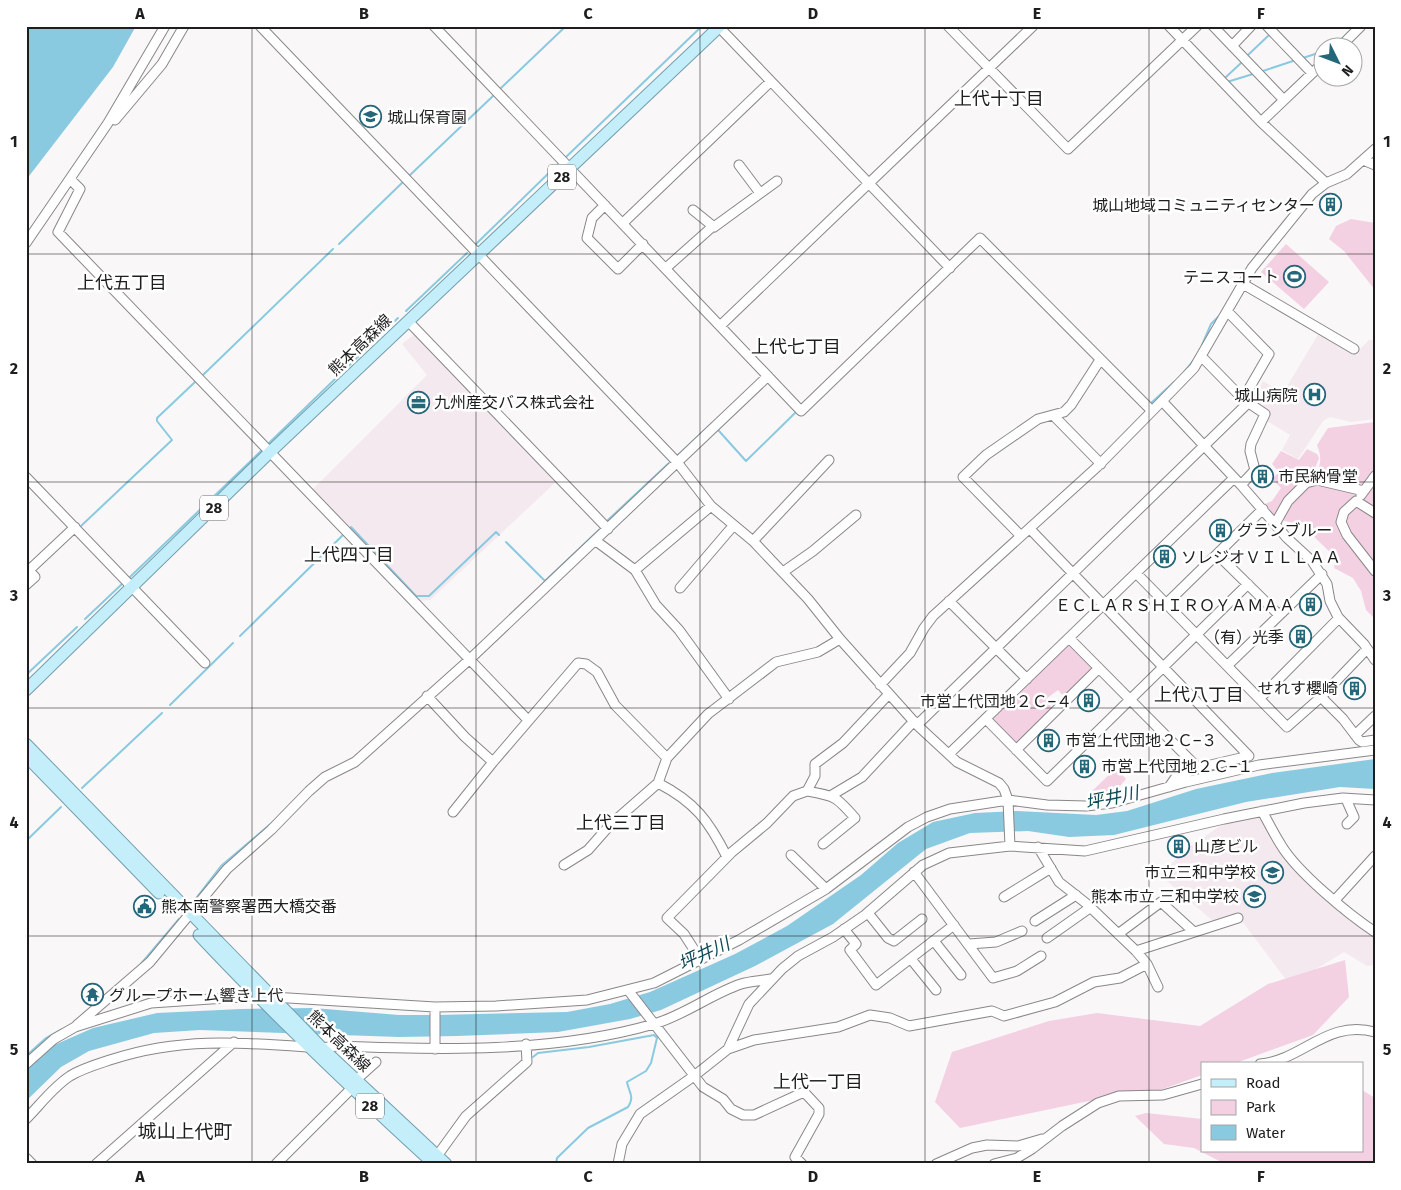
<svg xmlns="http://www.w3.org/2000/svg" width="1401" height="1190" viewBox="0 0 1401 1190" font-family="'Fira Sans','Noto Sans JP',sans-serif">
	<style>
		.built { fill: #f4e9ee }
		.green { fill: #f3d0e2 }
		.water { fill: #89cae0 }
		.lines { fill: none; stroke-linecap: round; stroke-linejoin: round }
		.stream { stroke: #89cae0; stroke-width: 2 }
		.minor-casing { stroke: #8a8789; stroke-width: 11 }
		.major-casing { stroke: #729ead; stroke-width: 13 }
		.minor { stroke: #fff; stroke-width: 9 }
		.major { stroke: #c5eefb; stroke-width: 11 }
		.grid { fill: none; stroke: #1f1e1f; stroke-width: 1; stroke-opacity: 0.55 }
		.labels { text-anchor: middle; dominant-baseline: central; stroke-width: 5; stroke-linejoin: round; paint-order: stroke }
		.shield { fill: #fff; stroke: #626262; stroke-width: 1 }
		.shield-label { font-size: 15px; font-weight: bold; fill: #1f1e1f }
		.poi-label { font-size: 16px; fill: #1f1e1f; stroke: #fff; text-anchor: start }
		.street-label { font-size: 16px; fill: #1f1e1f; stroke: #fff }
		.neighbourhood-label { font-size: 18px; fill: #1f1e1f; stroke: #fff }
		.water-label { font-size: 18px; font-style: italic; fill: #114a59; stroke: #fff }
		.quarter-label { font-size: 19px; fill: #1f1e1f; stroke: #fff }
		.neatline { fill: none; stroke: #1f1e1f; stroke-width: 2 }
		.grid-label { font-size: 16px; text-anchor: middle; font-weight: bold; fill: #1f1e1f }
	</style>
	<rect width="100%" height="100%" fill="#faf7f8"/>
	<path class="built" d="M1322,328L1360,349L1369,340H1375V419L1351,422L1330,417L1323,421L1298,459L1282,450L1290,435L1267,421L1270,412L1253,397L1263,381L1283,393Z
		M416,333L557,481L430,600L418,601L311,491L427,375L402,344Z
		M1259,816L1285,854L1357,924L1375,937L1373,965L1367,966L1344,952L1290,985L1238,916L1214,922L1160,875L1185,850L1223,824Z"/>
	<path class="green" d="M1351,219L1375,223V290L1344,251L1329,239L1336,226Z
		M1286,244L1329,282L1304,309L1261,272Z
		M1375,422V619L1366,610L1361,591L1353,578L1334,568L1336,558L1303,526L1282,520C1285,514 1287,507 1291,502C1305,482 1329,473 1317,445L1328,428Z
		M1307,449L1317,454L1319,458L1310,480L1275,517L1265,504L1272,501L1281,488L1272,479L1279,472L1272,464L1281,451L1299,460Z
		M1070,643L1095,668L1065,698L1058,690L1046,699L1053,710L1017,744H1014L991,720V717L1067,644Z
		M1116,768L1126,779L1115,792L1088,801L1085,798Z
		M1345,960L1349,997L1313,1035L1233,1064H1202V1075L1160,1090L1084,1102L960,1128L935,1102L952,1052L1049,1021L1097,1013L1200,1026L1268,984Z
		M1362,1090L1375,1098V1164H1225L1194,1148L1164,1144L1135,1116L1146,1113L1202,1119V1151H1362Z"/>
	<path class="water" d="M26,26H136L113,67L26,180Z
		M1375,759V789L1340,787L1246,802L1114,835L1069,837L1028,831L970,833L926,849L833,924L755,966L661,1010L630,1019L558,1032L457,1036L399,1037L200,1030L154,1033L89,1051L61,1067L26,1101V1069L43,1050L93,1028L157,1013L241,1009L313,1008L399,1015H438L567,1012L610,1004L650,992L735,954L787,926L861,875L898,843L933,822L975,813L1017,811L1096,815L1127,811L1196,789L1272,773Z"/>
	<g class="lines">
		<path class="stream" d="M1276,28L1278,26
			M1248,55L1268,36
			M1303,58L1324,51
			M1260,72L1296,60
			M1226,77L1241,63
			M1227,82L1253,74
			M501,88L566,26
			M566,157L702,26
			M409,176L493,96
			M339,244L404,181
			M476,244L558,164
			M406,311L467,253
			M1202,345L1211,324L1218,317
			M1184,372L1194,360
			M203,375L333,249
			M1150,404L1174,382
			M719,431L746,461L795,413
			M269,443L398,318
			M678,455L712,423
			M608,520L669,463
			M81,526L172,440L157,421V418L195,382
			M351,527L416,596H429L496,532L499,535
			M506,542L545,581L600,529
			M130,577L261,451
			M26,579L28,577
			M85,619L122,584
			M240,636L343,535
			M26,675L77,627
			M170,705L233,643
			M82,788L162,713
			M26,841L61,807
			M190,906L221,866L274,821
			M140,965L179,919
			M82,1015L92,1007
			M26,1056L46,1038L62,1029
			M533,1057L538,1053L589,1047L654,1035L657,1038L651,1063L646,1071L627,1082C629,1093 635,1096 628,1107L588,1128L557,1158L556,1164"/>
		<defs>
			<path id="minor" d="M260,26L677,462L711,506L753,541L808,599L840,639L917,725L957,762L999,783L1004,789L1008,800L1010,846
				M434,26L801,411L980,238L1152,411
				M718,26L950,268
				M948,26L1068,149L1197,26
				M1169,26L1261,122L1326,183
				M1213,26L1284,100
				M1267,26L1312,73
				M1232,46L1251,26
				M1339,48L1361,26
				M115,120L162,64L184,26
				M1261,122L1324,62
				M1363,160L1375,165
				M739,165L760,193
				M71,180L80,189L58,232L528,720
				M605,205L592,218L587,238L618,269L643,244
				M693,210L714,227L777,181
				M623,223L770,82
				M26,243L108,123L165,26
				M666,268L712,227
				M1243,284L1354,349
				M1227,311L1269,354L1243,399L1265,414L1251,444L1250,451L1255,470L1241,485
				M408,321L608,529
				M720,326L1033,26
				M1201,356L1243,399
				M1162,401L1241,485L1287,538L1312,561L1327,584L1330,601L1338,617L1364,644L1375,660
				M1053,415L1101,464
				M26,477L205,663
				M1361,495L1375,476
				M1375,513L1356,501L1344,512L1341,522L1347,535L1375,571
				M1275,524L1288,501L1306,483L1317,480L1364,491
				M1030,529L1249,756L1198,768L1069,638
				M1021,536L963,477L986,455L1038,419L1064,412L1071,405L1100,360
				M596,541L635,570L656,605L679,630L729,699
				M753,541L829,460
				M1217,554L1279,615
				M635,570L711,506
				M783,572L813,551L856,515
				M26,573L75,527
				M1136,573L1287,727L1321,697L1367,649
				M26,585L35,577L26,567
				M680,588L733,526
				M949,601L1027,679
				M1167,603L1263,509
				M1228,665L1322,574
				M880,685L910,653L924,628L933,616L1097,467L1162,401L1194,368L1252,268L1312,194L1326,183L1347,174L1375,149
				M427,696L465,737L493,762
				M1321,697L1343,719L1359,740L1362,742L1375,740
				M1260,698L1339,618
				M986,719L1047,781L1248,584
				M917,725L1248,403
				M1355,735L1375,716
				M1016,750L1099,668
				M949,754L1234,478
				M658,783C695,802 709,821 727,857
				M1169,787L1176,777L1198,768
				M807,791C835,796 836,796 855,818L823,844
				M832,795L862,777L914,721
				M1346,799L1354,817L1347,824
				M1262,811C1268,822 1274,834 1281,845C1297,872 1348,914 1375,932
				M453,812L493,762L578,663L586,664L597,672L615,705L667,758
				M791,855L826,889
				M564,865L588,850L610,825L658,783L667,758L708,714L776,662L818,652L840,639
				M914,872L993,978L1017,971L1041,956
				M1004,897L1051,868
				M1335,900L1375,856
				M868,913L888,938L894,941L922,919
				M1035,921L1076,895
				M844,929L856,944L850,950L876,985L954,925
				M1118,934L1161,902L1194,932
				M1047,938L1091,907
				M934,941L961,975
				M969,944L996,942L1022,931
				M1136,951L1238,918
				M700,959L684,934L667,918L732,852L767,823L793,796L807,791L815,776V764L843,743L888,695
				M911,959L936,990
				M1147,964L1158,987
				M628,990L703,1087L723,1099L731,1109L743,1115H754L804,1092L819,1108V1114L795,1157L802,1164
				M77,1025L150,962L227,869L271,830L309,791L325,777L355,762L469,660L768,376
				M435,1049V1007
				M728,1049L749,1004L782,969L798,956L833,937L865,915L923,865L949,853L1010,846L1085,851L1224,819L1304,803L1343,798L1375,800
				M26,1064L54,1039L75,1027L151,1003L256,996L435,1007L496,1006L587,1000L654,983L739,940L826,889L908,827L927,817L950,809L1008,800L1047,805L1086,806L1112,803L1186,782L1259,765L1375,750
				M1260,1064C1303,1060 1327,1019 1375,1032
				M26,1119C40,1105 53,1087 70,1076C83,1068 98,1064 113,1059C184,1036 248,1043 322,1048L336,1046C440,1050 554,1053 654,1024C685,1015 711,994 741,984C750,981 761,981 771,979
				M26,1158L32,1164
				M436,1161L437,1156L466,1116L527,1062L526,1044
				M96,1164L234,1042
				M276,1164L351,1089L356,1080L376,1062
				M618,1164L622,1144L640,1114L694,1076L728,1049L754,1040L838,1027L870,1015L890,1018L909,1026L992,1011L1004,1016L1055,1002L1094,982L1120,978L1147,964L1136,951L1087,904L1059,882L1038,847
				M936,1164L972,1148L987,1145L1018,1146L1042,1139
				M994,1164L1017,1158L1032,1149L1062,1126L1098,1103L1119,1096L1163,1095L1202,1084"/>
			<path id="major" d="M26,690L270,452L720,26
				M26,744L322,1048L446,1164
				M26,756L159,893
				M199,935C274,1015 353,1090 434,1164"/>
		</defs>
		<use href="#minor" class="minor-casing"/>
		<use href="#major" class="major-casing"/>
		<use href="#minor" class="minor"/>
		<use href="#major" class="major"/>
	</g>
	<path class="grid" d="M252,26V1164M476,26V1164M700,26V1164M925,26V1164M1149,26V1164M26,254H1375M26,482H1375M26,708H1375M26,936H1375"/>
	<defs>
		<symbol id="school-ring" viewBox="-11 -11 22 22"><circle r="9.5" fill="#fff" stroke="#24667a" stroke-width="1.5"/><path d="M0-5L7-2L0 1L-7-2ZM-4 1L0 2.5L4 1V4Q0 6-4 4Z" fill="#24667a"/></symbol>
		<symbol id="building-ring" viewBox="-11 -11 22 22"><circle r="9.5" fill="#fff" stroke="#24667a" stroke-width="1.5"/><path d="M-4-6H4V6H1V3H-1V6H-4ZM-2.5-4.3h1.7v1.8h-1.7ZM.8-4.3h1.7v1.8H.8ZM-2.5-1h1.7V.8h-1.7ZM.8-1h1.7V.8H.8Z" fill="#24667a"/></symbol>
		<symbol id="stadium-ring" viewBox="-11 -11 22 22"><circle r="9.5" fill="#fff" stroke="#24667a" stroke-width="1.5"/><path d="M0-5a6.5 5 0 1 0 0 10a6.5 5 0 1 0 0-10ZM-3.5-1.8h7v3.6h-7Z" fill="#24667a"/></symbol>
		<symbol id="hospital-ring" viewBox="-11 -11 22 22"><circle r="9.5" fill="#fff" stroke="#24667a" stroke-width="1.5"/><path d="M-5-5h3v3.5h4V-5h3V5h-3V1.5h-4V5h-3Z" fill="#24667a"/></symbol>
		<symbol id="office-ring" viewBox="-11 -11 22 22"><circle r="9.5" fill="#fff" stroke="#24667a" stroke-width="1.5"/><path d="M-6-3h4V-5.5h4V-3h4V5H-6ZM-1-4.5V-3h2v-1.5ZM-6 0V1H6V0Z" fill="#24667a"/></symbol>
		<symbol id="civic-ring" viewBox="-11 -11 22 22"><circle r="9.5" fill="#fff" stroke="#24667a" stroke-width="1.5"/><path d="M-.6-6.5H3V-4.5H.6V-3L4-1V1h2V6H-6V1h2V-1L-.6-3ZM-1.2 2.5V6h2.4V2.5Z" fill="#24667a"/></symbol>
		<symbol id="temple-ring" viewBox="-11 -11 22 22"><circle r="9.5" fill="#fff" stroke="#24667a" stroke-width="1.5"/><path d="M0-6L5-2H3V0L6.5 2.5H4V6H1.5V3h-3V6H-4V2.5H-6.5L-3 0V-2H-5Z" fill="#24667a"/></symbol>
	</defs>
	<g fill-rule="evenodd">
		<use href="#school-ring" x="358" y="104" width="25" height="25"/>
		<use href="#building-ring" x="1318" y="192" width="25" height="25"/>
		<use href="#stadium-ring" x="1282" y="264" width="25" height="25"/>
		<use href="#hospital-ring" x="1302" y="382" width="25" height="25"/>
		<use href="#office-ring" x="406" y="390" width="25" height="25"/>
		<use href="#building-ring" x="1250" y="464" width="25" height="25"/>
		<use href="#building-ring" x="1208" y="518" width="25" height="25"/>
		<use href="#building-ring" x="1152" y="544" width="25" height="25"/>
		<use href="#building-ring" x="1298" y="592" width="25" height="25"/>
		<use href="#building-ring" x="1288" y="624" width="25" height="25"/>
		<use href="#building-ring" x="1342" y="676" width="25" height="25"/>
		<use href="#building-ring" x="1076" y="688" width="25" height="25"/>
		<use href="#building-ring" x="1036" y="728" width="25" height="25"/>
		<use href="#building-ring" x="1072" y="754" width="25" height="25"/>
		<use href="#building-ring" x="1166" y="834" width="25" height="25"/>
		<use href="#school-ring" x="1260" y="860" width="25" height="25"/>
		<use href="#school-ring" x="1242" y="884" width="25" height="25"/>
		<use href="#civic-ring" x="132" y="894" width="25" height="25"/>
		<use href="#temple-ring" x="80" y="982" width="25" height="25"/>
	</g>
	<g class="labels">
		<g class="shield">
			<rect x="548" y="164.5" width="28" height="25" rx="4"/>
			<rect x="200" y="495.5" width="28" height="25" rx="4"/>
			<rect x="356" y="1093.5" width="28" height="25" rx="4"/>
		</g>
		<g class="shield-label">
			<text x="562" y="177">28</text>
			<text x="214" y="508">28</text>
			<text x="370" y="1106">28</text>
		</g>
		<g class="poi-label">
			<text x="387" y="117">城山保育園</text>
			<text x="1315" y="205" text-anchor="end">城山地域コミュニティセンター</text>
			<text x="1279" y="277" text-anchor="end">テニスコート</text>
			<text x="1298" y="395" text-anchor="end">城山病院</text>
			<text x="434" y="402">九州産交バス株式会社</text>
			<text x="1278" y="476">市民納骨堂</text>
			<text x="1237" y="530">グランブルー</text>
			<text x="1181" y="557">ソレジオＶＩＬＬＡＡ</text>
			<text x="1295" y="605" text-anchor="end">ＥＣＬＡＲＳＨＩＲＯＹＡＭＡＡ</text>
			<text x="1284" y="637" text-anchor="end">（有）光季</text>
			<text x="1338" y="688" text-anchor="end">せれす櫻崎</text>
			<text x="1072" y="701" text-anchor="end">市営上代団地２Ｃ―４</text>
			<text x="1065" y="740">市営上代団地２Ｃ―３</text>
			<text x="1101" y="766">市営上代団地２Ｃ―１</text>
			<text x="1194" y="846">山彦ビル</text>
			<text x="1256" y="872" text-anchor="end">市立三和中学校</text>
			<text x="1239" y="896" text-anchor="end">熊本市立 三和中学校</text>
			<text x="161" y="906">熊本南警察署西大橋交番</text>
			<text x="109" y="995">グループホーム響き上代</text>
		</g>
		<g class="street-label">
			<text transform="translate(360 345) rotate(-44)">熊本高森線</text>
			<text transform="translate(339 1041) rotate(44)">熊本高森線</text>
		</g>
		<g class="neighbourhood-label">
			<text x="999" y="99">上代十丁目</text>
			<text x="122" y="283">上代五丁目</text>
			<text x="796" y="347">上代七丁目</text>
			<text x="349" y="555">上代四丁目</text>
			<text x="1199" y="695">上代八丁目</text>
			<text x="621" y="823">上代三丁目</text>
			<text x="818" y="1082">上代一丁目</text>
		</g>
		<g class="water-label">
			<text transform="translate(1112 798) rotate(-12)">坪井川</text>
			<text transform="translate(704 954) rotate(-25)">坪井川</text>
		</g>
		<g class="quarter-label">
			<text x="185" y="1131">城山上代町</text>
		</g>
	</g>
	<rect width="1401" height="1190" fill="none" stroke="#ffffff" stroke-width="55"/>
	<rect x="1201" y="1062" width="162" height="90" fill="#ffffff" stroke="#a5a5a5"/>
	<rect x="1211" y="1079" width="25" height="8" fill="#c5eefb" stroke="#a5a5a5"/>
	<text x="1246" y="1088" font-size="15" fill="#1f1e1f">Road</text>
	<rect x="1211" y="1100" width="25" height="15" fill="#f3d0e2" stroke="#a5a5a5"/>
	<text x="1246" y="1112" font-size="15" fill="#1f1e1f">Park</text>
	<rect x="1211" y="1125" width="25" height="15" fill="#89cae0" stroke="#a5a5a5"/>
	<text x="1246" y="1138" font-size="15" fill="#1f1e1f">Water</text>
	<g transform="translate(1338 62) rotate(132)"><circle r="24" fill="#ffffff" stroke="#a5a5a5"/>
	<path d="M0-4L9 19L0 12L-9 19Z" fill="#24667a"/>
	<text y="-8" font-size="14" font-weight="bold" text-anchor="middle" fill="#1f1e1f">N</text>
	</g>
	<rect x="28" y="28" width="1346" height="1134" class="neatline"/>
	<g class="grid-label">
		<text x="140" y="19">A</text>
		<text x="364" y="19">B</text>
		<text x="588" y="19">C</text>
		<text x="813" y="19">D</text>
		<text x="1037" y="19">E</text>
		<text x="1261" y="19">F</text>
		<text x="14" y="147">1</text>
		<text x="1387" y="147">1</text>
		<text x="14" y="374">2</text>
		<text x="1387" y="374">2</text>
		<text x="14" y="601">3</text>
		<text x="1387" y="601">3</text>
		<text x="14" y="828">4</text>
		<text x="1387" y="828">4</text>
		<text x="14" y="1055">5</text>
		<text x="1387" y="1055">5</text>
		<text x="140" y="1182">A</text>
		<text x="364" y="1182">B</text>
		<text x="588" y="1182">C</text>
		<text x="813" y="1182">D</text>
		<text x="1037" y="1182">E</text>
		<text x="1261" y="1182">F</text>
	</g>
</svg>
